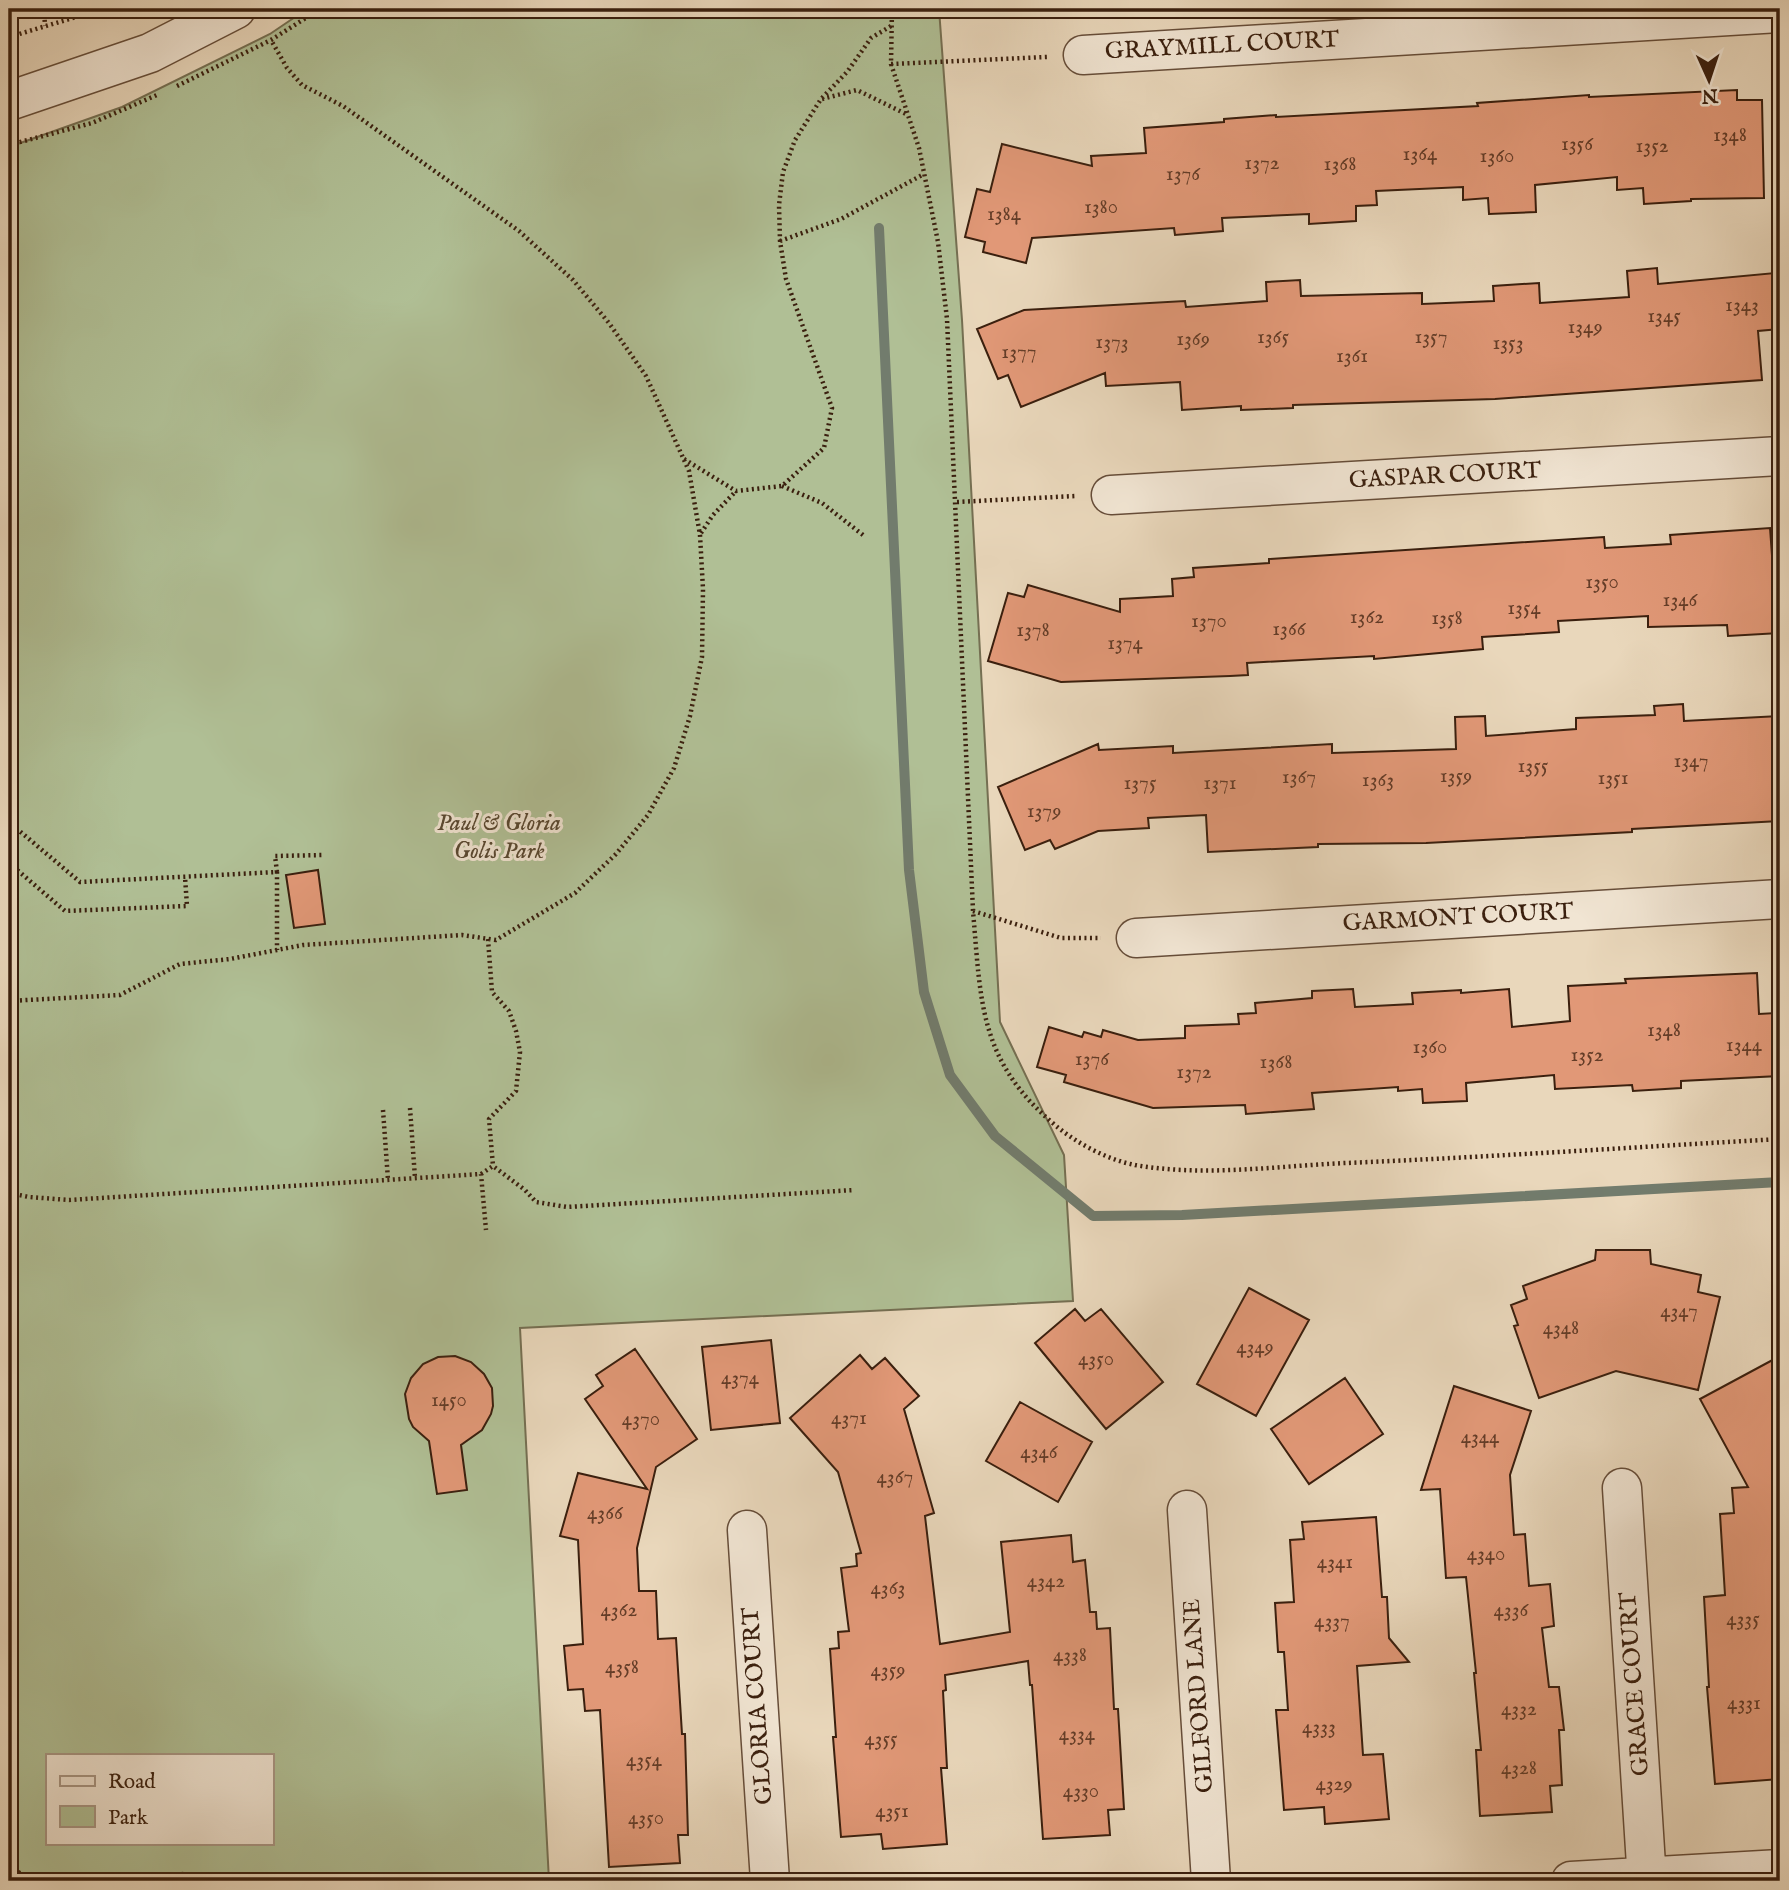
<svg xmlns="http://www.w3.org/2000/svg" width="1789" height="1890" viewBox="0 0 1789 1890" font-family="'IM FELL English',serif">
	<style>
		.green { fill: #b0bf95; stroke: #756f52; stroke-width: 2; fill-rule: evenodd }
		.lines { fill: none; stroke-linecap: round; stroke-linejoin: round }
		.stream { stroke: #727c6d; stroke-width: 10 }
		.building { fill: #e19877; stroke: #3a1f0e; stroke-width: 2 }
		.minor-casing { stroke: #664d39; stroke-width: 41 }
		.tertiary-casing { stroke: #664d39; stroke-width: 41 }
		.path { stroke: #3a1f0e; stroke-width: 4.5; stroke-dasharray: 2 3.5; stroke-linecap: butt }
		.minor { stroke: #f1e5d3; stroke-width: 38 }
		.tertiary { stroke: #f1e5d3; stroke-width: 38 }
		.labels { text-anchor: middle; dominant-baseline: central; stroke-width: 6; stroke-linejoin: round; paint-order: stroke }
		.number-label { font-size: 21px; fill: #643d28 }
		.street-label { font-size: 24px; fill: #3a1f0e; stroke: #f1e5d3 }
		.park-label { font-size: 24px; font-style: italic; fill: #584730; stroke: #f1e5d3 }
	</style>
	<rect width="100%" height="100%" fill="#e9d7bb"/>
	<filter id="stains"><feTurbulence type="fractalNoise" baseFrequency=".00286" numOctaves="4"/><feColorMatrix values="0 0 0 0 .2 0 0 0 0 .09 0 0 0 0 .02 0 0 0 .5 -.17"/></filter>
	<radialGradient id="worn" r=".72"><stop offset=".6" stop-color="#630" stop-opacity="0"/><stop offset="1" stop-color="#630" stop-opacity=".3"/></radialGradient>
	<path class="green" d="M307,9H939L962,320L1000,1022L1064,1155L1073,1301L520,1328L549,1881H9V147L122,107L270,34ZM47,1755H271V1843H47Z"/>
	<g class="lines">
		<path class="stream" d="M879,228L909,870L924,992L950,1075L995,1136L1093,1216L1182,1215L1780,1182"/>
	</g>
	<path class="building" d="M1737,90V100H1762L1764,198L1691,199V201L1644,204L1643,188L1617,190V177L1535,185L1536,212L1489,214L1488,198L1463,200V187L1376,191L1377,205L1356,206V221L1309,224V214L1222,218L1223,231L1175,235L1174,228L1032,238L1026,263L983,252L985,242L965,237L977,189L990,192L1002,144L1092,166L1091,156L1146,153L1144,128L1224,122V119L1276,115V117L1478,106L1477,103L1589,95V97Z
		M1657,268L1658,284L1775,273L1780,329L1758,331L1762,380L1495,399L1293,405V408L1241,410V406L1182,410L1180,382L1106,386L1105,373L1021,407L1008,375L998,379L977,329L1024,310L1185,301L1186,307L1267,301L1266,282L1300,280L1301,296L1422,293V304L1494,301L1493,286L1539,283L1540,303L1629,297L1627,271Z
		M1770,528L1773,569H1780V633L1728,636L1727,625L1648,627V616L1558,621L1559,632L1482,637L1483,649L1374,659V656L1247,663L1248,675L1230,676L1061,682L988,661L1008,593L1024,597L1028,585L1120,612V599L1173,596L1172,579L1194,577L1193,568L1269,563V559L1604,537L1605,548L1671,544L1670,535Z
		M1683,704L1684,721L1780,716V821L1632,829V832L1426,843L1318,844V847L1208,852L1206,815L1148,818L1149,828L1098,831L1055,849L1050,840L1025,850L998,787L1098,744L1099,750L1173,746V753L1332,744V753L1456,749L1455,717L1485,716L1486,736L1576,729V718L1655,715L1654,706Z
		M318,870L325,924L294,928L286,875Z
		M1757,973L1759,1014L1776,1013L1779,1076L1681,1081V1088L1633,1091L1632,1085L1555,1089L1554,1075L1466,1083L1467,1101L1423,1103L1422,1089L1398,1091V1087L1312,1093L1314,1109L1246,1114L1245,1105L1153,1108L1064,1082L1066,1075L1037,1067L1049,1027L1082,1037L1084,1032L1101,1037L1103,1030L1138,1040L1185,1038V1026L1239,1024L1238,1014L1256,1013L1255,1003L1312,998V991L1353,989L1355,1007L1413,1004L1412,993L1461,990V993L1509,989L1512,1027L1570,1021L1568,986L1626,983L1625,979Z
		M1596,1250H1650L1651,1264L1701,1275L1698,1292L1720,1297L1698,1390L1616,1371L1539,1398L1514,1326L1518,1325L1511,1305L1527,1299L1523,1286L1595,1260Z
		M1249,1288L1309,1320L1256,1416L1197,1384Z
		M1075,1309L1085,1321L1101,1309L1163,1382L1106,1429L1035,1343Z
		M771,1340L780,1423L711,1430L702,1347Z
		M635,1349L697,1439L656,1467L637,1548L639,1591H656L658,1639L676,1638L682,1734H685L688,1835H678L680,1863L609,1867L600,1710L585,1711L583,1689L568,1690L564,1646L583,1644L578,1540L560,1536L578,1473L647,1489L585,1399L603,1386L596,1375Z
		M860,1355L872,1369L885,1358L919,1396L904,1409L934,1513L925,1516L940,1644L1010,1632L1001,1542L1071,1535L1073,1562L1085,1560L1090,1612H1096L1097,1629L1110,1628L1114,1709H1118L1124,1809L1108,1810L1110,1835L1043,1839L1032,1685H1030L1028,1661L945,1675L946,1690L943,1691L947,1768H941L947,1844L883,1849L881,1834L841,1837L833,1737H836L830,1649L839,1648L838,1632L849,1631L841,1568L857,1566L856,1554L861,1553L838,1472L790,1418Z
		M455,1356L471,1362L484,1374L492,1388L493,1406L491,1414L482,1430L461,1445L467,1490L437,1494L429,1441L413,1427L409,1419L405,1394L411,1378L423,1364L438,1357Z
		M1780,1356V1779L1715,1784L1707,1687H1709L1704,1597L1725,1595L1720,1514L1734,1513L1732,1488L1748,1487L1700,1399Z
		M1345,1378L1383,1434L1309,1484L1271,1429Z
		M1454,1386L1531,1411L1510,1475L1514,1535L1525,1534L1529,1586L1550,1584L1554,1626L1542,1628L1549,1687H1559L1564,1730H1559L1562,1785L1550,1786L1552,1812L1480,1816L1476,1750H1481L1474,1673H1476L1466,1577L1446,1578L1440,1489L1421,1490Z
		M1020,1402L1092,1442L1058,1502L986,1461Z
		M1376,1517L1382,1597H1387L1389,1638L1409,1662L1357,1666L1363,1755L1383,1754L1389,1819L1325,1824L1324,1807L1284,1810L1276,1710H1288L1284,1652H1278L1275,1603L1294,1602L1290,1540L1304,1539L1302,1522Z"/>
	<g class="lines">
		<defs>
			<path id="minor" d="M1083,55L1780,13
				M1111,495L1780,456
				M1136,938L1780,899
				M1622,1488L1647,1881
				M1187,1510L1211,1881
				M747,1530L770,1881
				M1571,1881L1780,1869"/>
			<path id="tertiary" d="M9,101L150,53L236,9"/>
		</defs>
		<use href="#minor" class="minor-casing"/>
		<use href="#tertiary" class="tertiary-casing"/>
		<path class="path" d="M44,9L45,26
			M892,9L891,64L919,148L938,242L947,319L973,911C981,1003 979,1061 1055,1125C1076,1143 1108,1160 1135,1165C1204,1177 1277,1166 1346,1163C1491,1157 1636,1147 1780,1139
			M9,37L103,9L145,11
			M891,64L1047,57
			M177,86L271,40L320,9
			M822,99L857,90L908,115
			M9,145L92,123L157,95
			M780,241L841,219L924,174
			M684,459L736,491L782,486L824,448L832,408L786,279L780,241L779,205L783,172L795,140L821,99L847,72L871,38L891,26
			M782,486L822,503L863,535
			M957,502L1075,496
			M701,533L713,515L736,491
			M9,787L10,823L80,882L277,872V950
			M9,863L65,911L187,906L185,877
			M277,872L275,856L324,855
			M973,911L1061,938H1101
			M488,939L492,992L509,1011L516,1031L520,1052L516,1091L489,1119L493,1166
			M9,1001L120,995L180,964L230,959L303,945L462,935L496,940L575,893L616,854L648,815L674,768L690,716L702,657L703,589L700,535L689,471L646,376L609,323L573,280L519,231L343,106L302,85L287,68L271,40
			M410,1108L415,1178
			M383,1110L388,1180
			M481,1174L493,1166L525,1190L536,1202L567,1207L854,1190
			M9,1193L29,1197L69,1200L481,1174L486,1230
			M9,1866L26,1877L53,1881L184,1874L185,1881"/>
		<use href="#minor" class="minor"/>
		<use href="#tertiary" class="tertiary"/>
	</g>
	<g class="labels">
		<g class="number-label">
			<text x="1730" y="135">1348</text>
			<text x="1577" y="144">1356</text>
			<text x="1652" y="146">1352</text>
			<text x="1420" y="154">1364</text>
			<text x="1497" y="156">1360</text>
			<text x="1262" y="163">1372</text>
			<text x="1340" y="164">1368</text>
			<text x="1183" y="174">1376</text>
			<text x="1101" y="207">1380</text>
			<text x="1004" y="214">1384</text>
			<text x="1742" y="305">1343</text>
			<text x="1664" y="316">1345</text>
			<text x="1585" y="327">1349</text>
			<text x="1273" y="337">1365</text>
			<text x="1431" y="337">1357</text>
			<text x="1193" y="339">1369</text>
			<text x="1112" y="342">1373</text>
			<text x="1508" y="343">1353</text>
			<text x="1019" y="352">1377</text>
			<text x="1352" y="356">1361</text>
			<text x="1602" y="582">1350</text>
			<text x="1680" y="600">1346</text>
			<text x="1524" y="608">1354</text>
			<text x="1367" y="617">1362</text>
			<text x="1447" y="618">1358</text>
			<text x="1209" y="621">1370</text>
			<text x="1289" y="629">1366</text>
			<text x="1033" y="630">1378</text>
			<text x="1125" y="643">1374</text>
			<text x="1691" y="761">1347</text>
			<text x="1533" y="766">1355</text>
			<text x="1456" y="776">1359</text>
			<text x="1299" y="777">1367</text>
			<text x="1613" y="778">1351</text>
			<text x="1378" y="780">1363</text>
			<text x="1140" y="783">1375</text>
			<text x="1220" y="783">1371</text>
			<text x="1044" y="811">1379</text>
			<text x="1664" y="1030">1348</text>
			<text x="1744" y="1045">1344</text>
			<text x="1430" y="1047">1360</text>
			<text x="1587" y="1055">1352</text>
			<text x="1092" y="1059">1376</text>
			<text x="1276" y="1062">1368</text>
			<text x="1194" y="1072">1372</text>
			<text x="1679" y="1311">4347</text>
			<text x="1561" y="1328">4348</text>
			<text x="1255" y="1347">4349</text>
			<text x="1096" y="1359">4350</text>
			<text x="740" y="1378">4374</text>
			<text x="449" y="1400">1450</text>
			<text x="849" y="1418">4371</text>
			<text x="641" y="1419">4370</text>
			<text x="1480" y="1437">4344</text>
			<text x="1039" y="1452">4346</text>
			<text x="895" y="1477">4367</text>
			<text x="605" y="1513">4366</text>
			<text x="1486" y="1554">4340</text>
			<text x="1335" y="1562">4341</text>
			<text x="1046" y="1581">4342</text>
			<text x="888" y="1588">4363</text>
			<text x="619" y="1610">4362</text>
			<text x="1511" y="1610">4336</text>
			<text x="1743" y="1619">4335</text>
			<text x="1332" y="1621">4337</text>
			<text x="1070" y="1655">4338</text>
			<text x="622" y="1667">4358</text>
			<text x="888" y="1670">4359</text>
			<text x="1744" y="1703">4331</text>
			<text x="1519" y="1709">4332</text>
			<text x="1319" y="1727">4333</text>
			<text x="1077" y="1734">4334</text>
			<text x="881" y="1739">4355</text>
			<text x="644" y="1760">4354</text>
			<text x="1519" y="1768">4328</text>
			<text x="1334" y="1784">4329</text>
			<text x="1081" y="1791">4330</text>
			<text x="892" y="1811">4351</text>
			<text x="646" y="1818">4350</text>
		</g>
		<g class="street-label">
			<text transform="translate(1222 46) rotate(-3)">GRAYMILL COURT</text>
			<text transform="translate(1445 476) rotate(-3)">GASPAR COURT</text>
			<text transform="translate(1458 918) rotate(-3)">GARMONT COURT</text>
			<text transform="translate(1635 1684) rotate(-94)">GRACE COURT</text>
			<text transform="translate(1199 1696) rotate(-94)">GILFORD LANE</text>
			<text transform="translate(758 1706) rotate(-94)">GLORIA COURT</text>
		</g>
		<g class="park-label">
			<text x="499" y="823">Paul &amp; Gloria<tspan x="499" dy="28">Golis Park</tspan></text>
		</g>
	</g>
	<rect width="1789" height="1890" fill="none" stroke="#e9d7bb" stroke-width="35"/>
	<rect x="10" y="10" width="1768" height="1869" fill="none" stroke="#3a1f0e" stroke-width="3.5"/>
	<rect x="18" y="18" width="1754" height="1855" fill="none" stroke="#3a1f0e" stroke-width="2"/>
	<rect x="46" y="1754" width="228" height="91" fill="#f1e5d3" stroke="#a89684" stroke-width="2"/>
	<rect x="60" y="1776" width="35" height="10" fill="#f1e5d3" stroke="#a89684" stroke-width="2"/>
	<text x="108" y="1788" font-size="21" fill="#3a1f0e">Road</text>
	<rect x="60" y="1806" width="35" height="21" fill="#b0bf95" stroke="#a89684" stroke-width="2"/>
	<text x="108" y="1824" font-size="21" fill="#3a1f0e">Park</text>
	<g transform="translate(1709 80) rotate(177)" stroke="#f1e5d3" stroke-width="5" paint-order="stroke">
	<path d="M0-5L12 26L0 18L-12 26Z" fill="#3a1f0e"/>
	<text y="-10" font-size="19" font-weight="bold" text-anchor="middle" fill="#3a1f0e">N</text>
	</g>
	<rect width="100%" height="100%" filter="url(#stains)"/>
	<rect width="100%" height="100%" fill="url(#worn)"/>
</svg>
